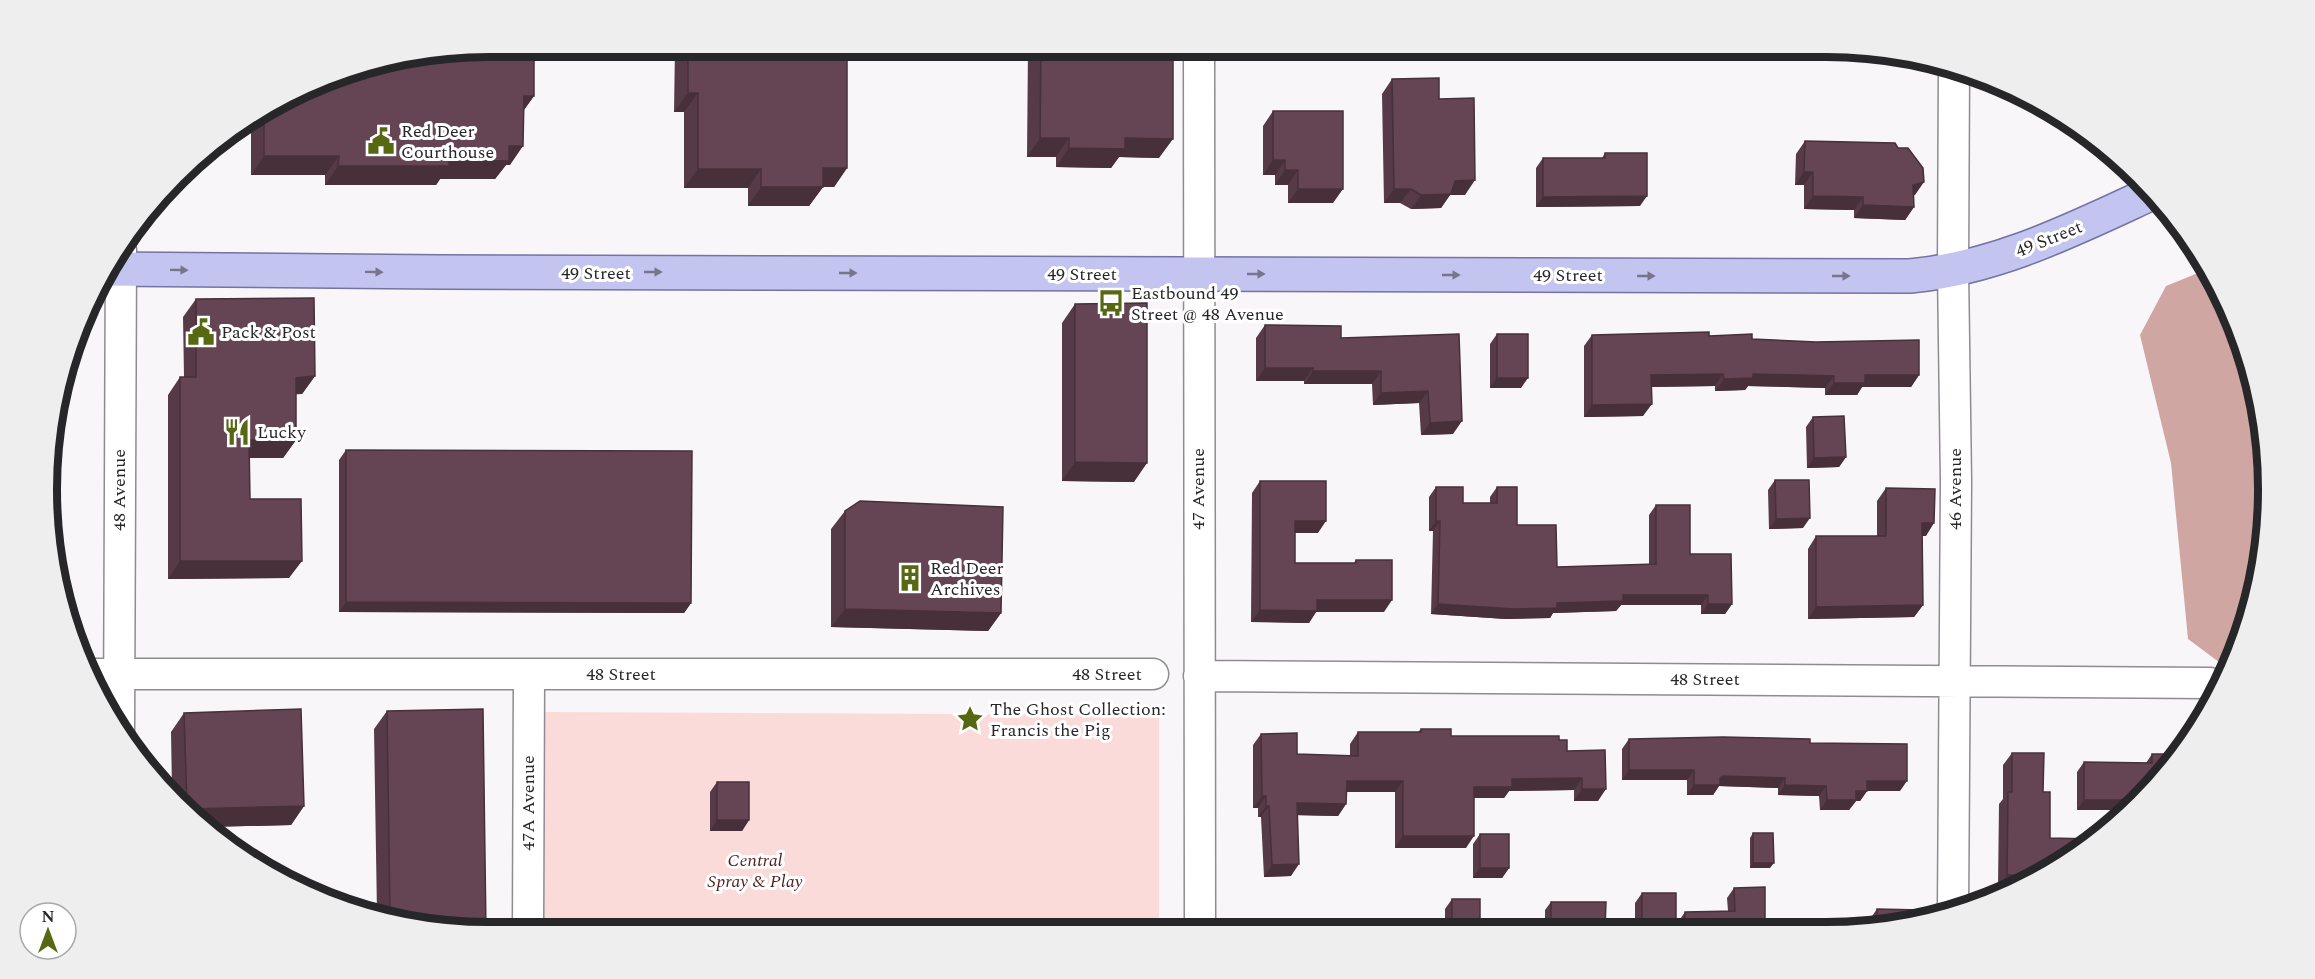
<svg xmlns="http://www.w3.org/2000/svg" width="2315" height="979" viewBox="0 0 2315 979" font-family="Spectral,serif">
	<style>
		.green { fill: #fadbd9 }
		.forest { fill: #d0a6a3 }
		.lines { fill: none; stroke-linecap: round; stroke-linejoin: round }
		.minor-casing { stroke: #8f8c90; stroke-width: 33 }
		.major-casing { stroke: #7373a4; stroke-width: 36 }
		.minor { stroke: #fff; stroke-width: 30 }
		.major { stroke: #c4c4f0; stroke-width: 33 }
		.wall { fill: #573a47 }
		.shaded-wall { fill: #47303a }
		.building { fill: #654453; stroke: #47303a; stroke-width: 1.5 }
		.oneway { fill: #76758c }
		.labels { text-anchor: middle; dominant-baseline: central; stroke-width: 6; stroke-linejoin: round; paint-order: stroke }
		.poi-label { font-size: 18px; fill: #272628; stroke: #fff; text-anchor: start }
		.street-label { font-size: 18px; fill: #272628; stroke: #fff }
		.park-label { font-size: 18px; font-style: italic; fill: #521c1d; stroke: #fff }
		.rim { fill: none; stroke: #272628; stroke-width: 8 }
	</style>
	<rect width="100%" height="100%" fill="#f9f6fa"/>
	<path class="green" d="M544,712L1159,715V931L543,932Z"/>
	<path class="forest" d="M2208,269L2223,293L2253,375L2268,460L2265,547L2245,632L2227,668L2188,639L2171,463L2140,335L2166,286Z"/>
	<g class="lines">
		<defs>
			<path id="minor" d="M1199,46L1200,931
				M88,674H1153
				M1199,676L2210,683
				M119,731L121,250
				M1953,910L1956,482L1953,270L1954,68
				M528,932L529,674"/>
			<path id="major" d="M105,269L440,272L1910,276C1997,268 2074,229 2152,193"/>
		</defs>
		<use href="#minor" class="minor-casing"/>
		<use href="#major" class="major-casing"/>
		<use href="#minor" class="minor"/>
		<use href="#major" class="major"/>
	</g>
	<path class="wall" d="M675,46H847V168L834,187H823L809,206H748V188H684V112H674Z
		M1028,46H1173L1159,158L1119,157L1111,168L1056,167V157H1027Z
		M1392,79L1439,99L1465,195H1450L1441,208L1411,209L1400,203H1384L1382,94Z
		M534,96L524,110L510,165H506L495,179H440L436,185H325V175H251V118L268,106Z
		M1273,111L1333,203H1288V185H1275V175H1263V126Z
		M1805,141L1915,195H1913L1914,207L1905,220L1854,218V210L1804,209V185H1795L1796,154Z
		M1605,153L1640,206L1536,207V168L1543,158H1602Z
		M196,299L315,376L302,394H296V440L283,458H250V499L289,578L168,579V395L180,377H184L183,317Z
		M1075,304L1134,482L1062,481V323Z
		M1265,325L1341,338L1459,334L1453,434L1421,435L1419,403L1373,405L1372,384H1304V381H1256V338Z
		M1497,334L1521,388H1490V344Z
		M1592,335L1709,336L1752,339L1919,375L1911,387H1862L1857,395H1825V388L1748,386L1745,390L1715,391V386L1652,387L1643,416L1584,417V346Z
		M1813,417L1846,457L1839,467L1807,468L1806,427Z
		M346,450L691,603L684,613L339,612V460Z
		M1775,480L1803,528L1769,529L1768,490Z
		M1260,481L1318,533H1295V563H1354L1356,560L1384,612H1316L1309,623L1251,622L1252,493Z
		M1436,487L1463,503H1490V497L1497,487L1517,525L1557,567L1649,565V515L1656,505L1690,554L1732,604L1725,614H1701V605H1621L1616,611L1553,613L1550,618L1506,619L1431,614L1433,531H1429V497Z
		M1886,488L1926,536H1922L1923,605L1914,617L1808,619V549L1816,536H1877V501Z
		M845,511L1001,613L988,631L831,627V529Z
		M387,711L486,932L377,914L374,729Z
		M184,713L304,806L291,825L207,827L172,790L171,732Z
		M1421,729L1451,736L1559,740L1567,751L1598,801H1574V790L1509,791L1504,798H1474L1466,848H1395V792H1346V804L1338,816L1297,815L1291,876L1264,877L1261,817H1258V808H1253V745L1261,734L1297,754L1350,756V744L1358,732H1418Z
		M1629,739L1810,743L1900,791H1867L1860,801H1856L1849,810H1820L1819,796L1778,795V788L1719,786L1713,795H1687V780H1622V749Z
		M2012,753L2043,792L2050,838L1998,887L1999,804L2003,799V765Z
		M2152,754H2177L2128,810H2077V772L2084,762L2146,763Z
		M717,782L749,820L742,831H710V792Z
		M1753,833L1770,868H1750V838Z
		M1480,834L1509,868L1502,878H1473V844Z
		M1734,888L1765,929H1678V922L1685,912L1728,911L1727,898Z
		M1642,893L1676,928L1675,929H1635V903Z
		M1452,899L1480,930H1445V909Z
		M1551,902L1605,929L1545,930V910Z
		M1877,909L1884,929H1870V919Z"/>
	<path class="shaded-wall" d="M688,93H698L684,112H674Z
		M524,96H534L520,115Z
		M1040,138H1069L1056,157H1027Z
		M1125,138L1173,139L1159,158L1119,157L1111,168L1056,167L1069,148Z
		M509,146H523L510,165H506L495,179H440L436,185H325L338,166Z
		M264,156H339L325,175H251Z
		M1273,160H1285L1275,175H1263Z
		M823,168H847L834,187H809Z
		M698,169H761L748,188H684Z
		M1285,170H1298L1288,185H1275Z
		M1804,172H1813L1804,185H1795Z
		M1475,180L1465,195H1450L1441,208L1411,209L1421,195L1455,181Z
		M1924,182L1915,195L1904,198L1913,185Z
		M761,187H823L809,206H748Z
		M1298,189H1343L1333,203H1288Z
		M1394,189H1411L1400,203H1384Z
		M1647,196L1640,206L1536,207L1543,197Z
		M1813,196L1863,197L1854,210L1804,209Z
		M1863,205L1914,207L1905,220L1854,218Z
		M1265,368H1313L1304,381H1256Z
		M1313,371H1381L1372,384H1304Z
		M1723,374L1715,386L1643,387L1651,375Z
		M1753,374L1834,376L1825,388L1748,386L1745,390L1715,391L1724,379Z
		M1865,375H1919L1911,387H1862L1857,395H1825L1834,383Z
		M315,376L302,394L283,395L296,378Z
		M1497,378H1528L1521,388H1490Z
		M1428,391L1419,403L1373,405L1381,393Z
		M1652,404L1643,416L1584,417L1592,405Z
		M1462,421L1453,434L1421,435L1430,423Z
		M249,440H296L283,458H237Z
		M1846,457L1839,467L1807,468L1814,458Z
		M1075,462L1147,463L1134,482L1062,481Z
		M1810,518L1803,528L1769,529L1776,519Z
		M1295,521H1326L1318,533H1287Z
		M1436,521H1440L1433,531H1429Z
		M1922,523H1934L1926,536H1913Z
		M180,561H302L289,578L168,579Z
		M1623,595H1708L1701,605H1621L1616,611L1553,613L1550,618L1506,619L1431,614L1438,604L1557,603Z
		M1317,600H1392L1384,612H1316L1309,623L1251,622L1260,610Z
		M346,602L691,603L684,613L339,612Z
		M1708,604H1732L1725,614H1701Z
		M1923,605L1914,617L1808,619L1816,607Z
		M845,609L1001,613L988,631L831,627Z
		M1629,770H1694L1687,780H1622Z
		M1723,776L1785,778L1778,788L1719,786L1713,795H1687L1694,785Z
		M1582,778L1574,790L1509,791L1504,798H1466L1474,787L1512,779Z
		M1347,781H1403L1395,792H1338Z
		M1867,781H1907L1900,791H1867L1860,801H1856L1849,810H1820L1827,800Z
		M1785,785L1826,786L1819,796L1778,795Z
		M1582,789H1606L1598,801H1574Z
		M1262,796H1266L1258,808H1253Z
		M2084,800H2137L2128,810H2077Z
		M1297,803L1346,804L1338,816L1289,815Z
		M304,806L291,825L207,827L190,809Z
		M1266,806H1269L1261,817H1258Z
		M717,820H749L742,831H710Z
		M1403,836H1474L1466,848H1395Z
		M1753,863H1774L1770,868H1750Z
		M1299,864L1291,876L1264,877L1272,865Z
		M1480,868H1509L1502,878H1473Z
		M2007,875H2033L2013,887H1998Z
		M1642,928H1676L1675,929H1641Z"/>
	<path class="building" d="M489,46H534V96H524L523,146H509V161L449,160V166H338L339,156H264V109L268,106L347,70Z
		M688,46H847V168H823V187H761V169H698V93H688Z
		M1041,46H1173V139L1125,138V149L1069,148V138H1040Z
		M1439,78V99L1474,98L1475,180L1455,181L1451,194L1421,195L1411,189H1394L1392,79Z
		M1273,111H1343V189H1298V170H1285V160H1273Z
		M1805,141L1895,143L1898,148H1908L1923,168L1924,182L1913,185L1914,207L1863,205V197L1813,196V172H1804Z
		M1605,153H1647V196L1543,197V158H1605Z
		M314,298L315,376L296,378V440H249L250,499H301L302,561H180V377H196V299Z
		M1147,303V463L1075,462V304Z
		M1265,325L1341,326V338L1459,334L1462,421L1430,423L1428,391L1381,393V371H1313V368H1265Z
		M1709,332V336L1752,334V339L1816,342L1919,340V375H1865V383H1834V376L1753,374V378L1724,379L1723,374L1651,375L1652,404L1592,405V335Z
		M1497,334H1528V378H1497Z
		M1844,416L1846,457L1814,458L1813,417Z
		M346,450L692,451L691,603L346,602Z
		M1775,480H1809L1810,518L1776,519Z
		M1260,481H1326V521H1295V563H1356V560H1392V600H1317V611L1260,610Z
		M1436,487H1463V503H1497V487H1517V525H1556L1557,567L1656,564V505H1690V554H1731L1732,604H1708V595H1623V601L1557,603V608L1513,609L1438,604L1440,521H1436Z
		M1886,488L1935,489L1934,523H1922L1923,605L1816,607V536H1886Z
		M860,501L1003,507L1001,613L845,609V511Z
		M301,709L304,806L190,809L187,806L184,713Z
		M483,709L486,932L390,916L387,711Z
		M1421,729H1451V736H1559V740H1567V751L1605,750L1606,789H1582V778L1512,779V787H1474V836H1403V781H1347L1346,804L1297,803L1299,864L1272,865L1269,806H1266V796H1262L1261,734L1297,733V754L1358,756V732H1421Z
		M1723,737L1810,739V743L1907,744V781H1867V791H1856V800H1827L1826,786L1785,785V778L1723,776L1720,778V785H1694V770H1629V739Z
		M2012,753H2044L2043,792H2050V838L2091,839L2033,875H2007L2008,792H2012Z
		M2152,754H2177L2137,800H2084V762L2152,763Z
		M717,782H749V820H717Z
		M1753,833H1773L1774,863H1753Z
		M1480,834H1509V868H1480Z
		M1765,887V929H1685V912L1735,911L1734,888Z
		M1642,893H1676V928H1642Z
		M1452,899H1480V930H1452Z
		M1551,902H1606L1605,929H1551Z
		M1877,909L1921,910V919L1884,929H1877Z"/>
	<defs><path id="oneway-solid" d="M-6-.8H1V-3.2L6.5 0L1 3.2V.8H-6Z" transform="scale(1.5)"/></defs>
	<g class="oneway">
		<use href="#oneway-solid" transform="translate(179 270) rotate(1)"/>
		<use href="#oneway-solid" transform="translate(374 272) rotate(1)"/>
		<use href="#oneway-solid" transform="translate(653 272)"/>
		<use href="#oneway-solid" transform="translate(848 273)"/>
		<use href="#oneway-solid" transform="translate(1256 274)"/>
		<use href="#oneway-solid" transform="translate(1451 275)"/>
		<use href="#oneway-solid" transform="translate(1646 276)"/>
		<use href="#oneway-solid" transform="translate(1841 276)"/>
	</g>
	<defs>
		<symbol id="civic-bare" viewBox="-9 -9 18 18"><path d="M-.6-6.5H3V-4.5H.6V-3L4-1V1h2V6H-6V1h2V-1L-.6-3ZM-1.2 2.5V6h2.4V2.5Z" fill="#576812" stroke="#fff" stroke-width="2.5" paint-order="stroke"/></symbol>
		<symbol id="bus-bare" viewBox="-9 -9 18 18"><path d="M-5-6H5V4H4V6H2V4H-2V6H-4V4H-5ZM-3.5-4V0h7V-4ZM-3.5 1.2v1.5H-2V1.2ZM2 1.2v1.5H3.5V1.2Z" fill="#576812" stroke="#fff" stroke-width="2.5" paint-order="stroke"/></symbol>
		<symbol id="restaurant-bare" viewBox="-9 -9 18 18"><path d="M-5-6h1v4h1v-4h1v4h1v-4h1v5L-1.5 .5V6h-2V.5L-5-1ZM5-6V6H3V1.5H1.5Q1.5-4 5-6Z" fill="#576812" stroke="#fff" stroke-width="2.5" paint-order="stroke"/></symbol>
		<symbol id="building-bare" viewBox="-9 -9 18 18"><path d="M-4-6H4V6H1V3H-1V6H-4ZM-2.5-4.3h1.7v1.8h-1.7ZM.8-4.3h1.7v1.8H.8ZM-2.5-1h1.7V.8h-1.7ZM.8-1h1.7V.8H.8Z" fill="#576812" stroke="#fff" stroke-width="2.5" paint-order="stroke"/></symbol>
		<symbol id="sight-bare" viewBox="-9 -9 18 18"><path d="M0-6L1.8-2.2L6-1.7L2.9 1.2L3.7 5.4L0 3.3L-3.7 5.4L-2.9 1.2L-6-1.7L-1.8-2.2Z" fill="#576812" stroke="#fff" stroke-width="2.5" paint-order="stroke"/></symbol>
	</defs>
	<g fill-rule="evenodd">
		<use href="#civic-bare" x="362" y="122" width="38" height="38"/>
		<use href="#bus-bare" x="1092" y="284" width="38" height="38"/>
		<use href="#civic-bare" x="182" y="313" width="38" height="38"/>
		<use href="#restaurant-bare" x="218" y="413" width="38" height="38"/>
		<use href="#building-bare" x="891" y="559" width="38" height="38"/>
		<use href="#sight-bare" x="951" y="700" width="38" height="38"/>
	</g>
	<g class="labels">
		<g class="poi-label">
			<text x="401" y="131">Red Deer<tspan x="401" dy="21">Courthouse</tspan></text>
			<text x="1131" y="293">Eastbound 49<tspan x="1131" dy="21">Street @ 48 Avenue</tspan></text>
			<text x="221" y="332">Pack &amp; Post</text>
			<text x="257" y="432">Lucky</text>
			<text x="930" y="568">Red Deer<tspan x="930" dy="21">Archives</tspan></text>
			<text x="990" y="709">The Ghost Collection:<tspan x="990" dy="21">Francis the Pig</tspan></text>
		</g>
		<g class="street-label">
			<text transform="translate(2049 239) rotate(-22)">49 Street</text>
			<text x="596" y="273">49 Street</text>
			<text x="1082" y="274">49 Street</text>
			<text x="1568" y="275">49 Street</text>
			<text transform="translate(1198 489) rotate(-90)">47 Avenue</text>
			<text transform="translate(1955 489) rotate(-90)">46 Avenue</text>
			<text transform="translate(119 490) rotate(-90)">48 Avenue</text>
			<text x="621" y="674">48 Street</text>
			<text x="1107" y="674">48 Street</text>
			<text x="1705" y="679">48 Street</text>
			<text transform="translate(528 803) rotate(-90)">47A Avenue</text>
		</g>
		<g class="park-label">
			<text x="755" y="860">Central<tspan x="755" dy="21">Spray &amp; Play</tspan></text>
		</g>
	</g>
	<path d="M0 0H2315V979H0ZM489 57H1826A432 432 0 0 1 2258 489V490A432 432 0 0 1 1826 922H489A432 432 0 0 1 57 490V489A432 432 0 0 1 489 57Z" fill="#eee" fill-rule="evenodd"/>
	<path class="rim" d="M489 57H1826A432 432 0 0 1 2258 489V490A432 432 0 0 1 1826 922H489A432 432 0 0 1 57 490V489A432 432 0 0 1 489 57Z"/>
	<g transform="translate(48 931)"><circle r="28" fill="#ffffff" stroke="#a9a8a9" stroke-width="1.5"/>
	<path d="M0-4.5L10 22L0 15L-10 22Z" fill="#576812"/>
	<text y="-9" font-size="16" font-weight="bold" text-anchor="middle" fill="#272628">N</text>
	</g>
</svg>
